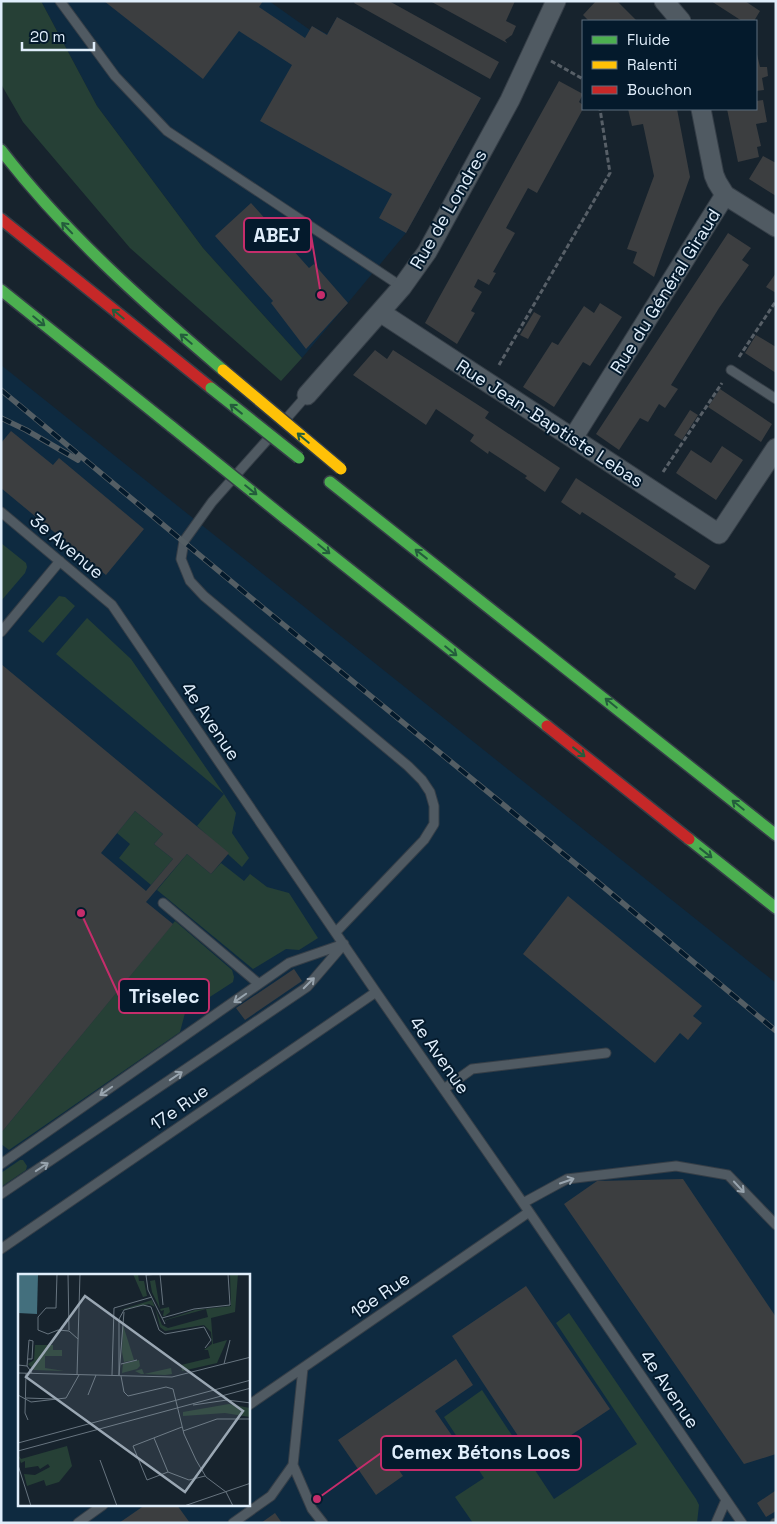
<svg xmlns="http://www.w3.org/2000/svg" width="777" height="1524" viewBox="0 0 777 1524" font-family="'Space Grotesk',sans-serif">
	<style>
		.built { fill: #0e2a40; fill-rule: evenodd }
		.green { fill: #264036 }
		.building { fill: #3c3e40; fill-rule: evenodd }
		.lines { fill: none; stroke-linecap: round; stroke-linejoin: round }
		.lane-casing { stroke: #353e47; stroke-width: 11 }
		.street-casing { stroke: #353e47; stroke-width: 21 }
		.fast-casing { stroke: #353e47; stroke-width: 14 }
		.jam-casing { stroke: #353e47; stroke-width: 14 }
		.path { stroke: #575f67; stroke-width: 3; stroke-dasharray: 5 2.5; stroke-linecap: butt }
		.lane { stroke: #505a62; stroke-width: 9 }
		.street { stroke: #505a62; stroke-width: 19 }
		.fast { stroke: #4caf50; stroke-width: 11 }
		.jam { stroke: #c62828; stroke-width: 11 }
		.rail-casing { stroke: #545e64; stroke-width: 5.5 }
		.rail { stroke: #041a2c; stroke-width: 4; stroke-dasharray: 11; stroke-linecap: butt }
		.fast-bridge-casing { stroke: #353e47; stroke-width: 14; stroke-linecap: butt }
		.slow-bridge-casing { stroke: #353e47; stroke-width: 14; stroke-linecap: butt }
		.fast-bridge { stroke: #4caf50; stroke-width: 11 }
		.slow-bridge { stroke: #ffc107; stroke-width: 11 }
		.oneway { stroke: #245d3c }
		.oneway2 { stroke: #98a4ae }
		.labels { text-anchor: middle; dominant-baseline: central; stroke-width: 4; stroke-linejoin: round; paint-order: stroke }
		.street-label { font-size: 18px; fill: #e0eefb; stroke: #041a2c }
		.inset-road { fill: none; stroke: #67747f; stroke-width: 1 }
		.view { fill: #9aa7b3; fill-opacity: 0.15; stroke: #9aa7b3; stroke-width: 2.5 }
		.inset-edge { fill: none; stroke: #e0eefb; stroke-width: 2.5 }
		.leader { fill: none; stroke: #c52d6b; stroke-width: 2 }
		.callout-dot { fill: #c52d6b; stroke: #041a2c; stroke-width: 2 }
		.callout { fill: #041a2c; stroke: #c52d6b; stroke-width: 2 }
		.callout-label { font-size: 19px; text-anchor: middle; font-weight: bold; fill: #e0eefb }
	</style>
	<rect width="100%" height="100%" fill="#17232d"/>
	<path class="built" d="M41,1H269L310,30L312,26L327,34L337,17L481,98L406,233L302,358L203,248L97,106Z
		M1,365L776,983V1523H1ZM19,1275H249V1505H19Z"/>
	<path class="green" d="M1,1H41L97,106L203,248L302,358L281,381L130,248L23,122L1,84Z
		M1,543L26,563L27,567L25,573L1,601Z
		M59,596L65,597L75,606L43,643L28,631Z
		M87,618L131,659L224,794L236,813L232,833L249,858L242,867L197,826L224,794L56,654Z
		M135,811L163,834L154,844L173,859L151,885L119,858L130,844L117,833Z
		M187,854L211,874L221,863L244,881L250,874L267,887L289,893L318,938L299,950L286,949L253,969L157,890Z
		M175,921L232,970L234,977L233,982L185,1013L180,1032L9,1150L1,1144V1133Z
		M20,1160H23L27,1166L26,1170L1,1187V1173Z
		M569,1313L696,1499L699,1505L697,1523H473L455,1497L484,1478L444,1417L482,1390L554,1499L637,1444L556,1323Z"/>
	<path class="building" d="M104,1H263L259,7L305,38L312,26L327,35L337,17L481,98L406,233L379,218L392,194L260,121L292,65L239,31L203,79Z
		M355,1H389L499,62L490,79L354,3Z
		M430,1H515L506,21L516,26L512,35L505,40L507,43Z
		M596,1H617L637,21H589L583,15Z
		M711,1H745L760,11L754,21H742Z
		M756,50L760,67H767L768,76L762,78L764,90L756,91Z
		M559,81L583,94L579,102L583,105V109L537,193L528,188L506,228L515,233L493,272L496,273L489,285L478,279L474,287L482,292L471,311L475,313L457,344L425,323Z
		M763,100L767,122L756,124L761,146L757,147L759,157L738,162L727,109H756V101Z
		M628,109H677L690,177L654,277L633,263L637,252L627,249L654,176L643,124L632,126Z
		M763,156L776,163V196L749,179Z
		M251,203L309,268L314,264L348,303L306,349L271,303L273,301L215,236Z
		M728,233L751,248L742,260L749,265L719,308L671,385L678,389L665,408L659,404L648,422L640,418L619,450L596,434Z
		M776,273V293L766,287Z
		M600,303L622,317L590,366L583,362L554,407L523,387L552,342L558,345L584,306L594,313Z
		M534,312L541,316L528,339L520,335Z
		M756,335L776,347V373L745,353Z
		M375,350L387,359L393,350L489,412L485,418L560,468L545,492L525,478L527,476L489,451L488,454L470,441L474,435L436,409L426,425L353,375Z
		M720,389L772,424L761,442L708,407Z
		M690,410L698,415L682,440L674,435Z
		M11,431L53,465L59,458L144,529L106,575L1,488V443Z
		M722,446L743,460L716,500L676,473L691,450L711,463Z
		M576,478L710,566L695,590L674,577L676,574L602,525L582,512L580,515L561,502Z
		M1,664L229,853L211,874L187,854L146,902L173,924L1,1133ZM135,811L163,834L154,844L173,859L146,891L101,853Z
		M568,896L702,1006L693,1016L702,1023L688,1040L680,1033L655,1063L523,954Z
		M294,969L302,981L245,1020L236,1008Z
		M683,1179L776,1317V1454L744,1464L564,1204L597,1181Z
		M526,1286L610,1409L534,1460L452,1336Z
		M456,1359L473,1385L435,1411L455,1440L420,1465L400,1436L383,1447L403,1476L376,1495L338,1440Z
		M775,1491L776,1511L766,1517L757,1503Z
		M145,1505H177L190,1523H119Z
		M275,1513L282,1523H261Z"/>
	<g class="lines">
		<defs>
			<path id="lane" d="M60,1L115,76L167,131L402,287
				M731,370L776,399
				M286,419L307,395
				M269,438L212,502L184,541L181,559L190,581L204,596L408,766L422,780L430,792L434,806V824L424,840L336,932
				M1,512L112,605L376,992L523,1203L742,1523
				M1,632L60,561
				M163,903L259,984
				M444,1089L472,1069L606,1053
				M1,1164L289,963L344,944
				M1,1194L307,987L344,944
				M523,1203L567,1179L676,1166L728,1175L776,1225
				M1,1249L376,992
				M249,1405L529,1212
				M293,1465L312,1509L323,1523
				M78,1523L103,1505
				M233,1523L271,1496L293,1465L303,1368
				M716,1523L726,1500
				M775,1523H776"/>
			<path id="street" d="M664,1L681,21
				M725,195L776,227
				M380,312L719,534L776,448
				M307,395L402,287L427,252L510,100L556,1
				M573,438L725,195L717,182L714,175L701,109"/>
			<path id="fast" d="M1,150C66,234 142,301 223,370
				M1,290L172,427
				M330,482L776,835
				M286,519L547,726
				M689,839L776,908"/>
			<path id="jam" d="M1,219L211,388
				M547,726L689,839"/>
		</defs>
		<use href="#lane" class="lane-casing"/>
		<use href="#street" class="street-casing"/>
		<use href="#fast" class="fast-casing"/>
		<use href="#jam" class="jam-casing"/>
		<path class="path" d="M551,61L583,79
			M739,357L776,301
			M499,365L610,173L600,109
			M663,472L722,383"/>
		<use href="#lane" class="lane"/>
		<use href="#street" class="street"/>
		<use href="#fast" class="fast"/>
		<use href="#jam" class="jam"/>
		<defs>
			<path id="rail" d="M1,390L262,607L588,874L776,1031
				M1,418L26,430L78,460"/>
		</defs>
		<use href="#rail" class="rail-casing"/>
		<use href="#rail" class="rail"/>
		<defs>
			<path id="fast-bridge" d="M211,388L299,458
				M172,427L286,519"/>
			<path id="slow-bridge" d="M223,370L341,469"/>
		</defs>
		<use href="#fast-bridge" class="fast-bridge-casing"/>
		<use href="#slow-bridge" class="slow-bridge-casing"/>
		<use href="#fast-bridge" class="fast-bridge"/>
		<use href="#slow-bridge" class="slow-bridge"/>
	</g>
	<defs><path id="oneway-shaft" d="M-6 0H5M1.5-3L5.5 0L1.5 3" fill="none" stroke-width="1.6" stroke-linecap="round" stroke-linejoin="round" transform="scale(1.25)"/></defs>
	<g class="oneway">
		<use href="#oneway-shaft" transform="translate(67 228) rotate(-134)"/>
		<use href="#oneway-shaft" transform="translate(118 314) rotate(-141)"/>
		<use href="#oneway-shaft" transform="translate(39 321) rotate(39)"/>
		<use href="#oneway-shaft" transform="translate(186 339) rotate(-140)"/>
		<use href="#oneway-shaft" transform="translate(236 409) rotate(-142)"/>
		<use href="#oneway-shaft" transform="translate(303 438) rotate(-140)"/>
		<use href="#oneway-shaft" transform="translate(251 490) rotate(39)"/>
		<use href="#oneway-shaft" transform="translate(324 549) rotate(39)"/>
		<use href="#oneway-shaft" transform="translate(421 554) rotate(-142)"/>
		<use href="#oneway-shaft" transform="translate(451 651) rotate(39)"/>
		<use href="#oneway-shaft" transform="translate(611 703) rotate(-141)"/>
		<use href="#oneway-shaft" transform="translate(579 752) rotate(38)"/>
		<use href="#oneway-shaft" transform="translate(738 805) rotate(-141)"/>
		<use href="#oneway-shaft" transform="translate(706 853) rotate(38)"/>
	</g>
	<g class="oneway2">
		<use href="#oneway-shaft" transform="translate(309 983) rotate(-45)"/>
		<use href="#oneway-shaft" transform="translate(240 998) rotate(145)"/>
		<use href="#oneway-shaft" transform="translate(176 1076) rotate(-34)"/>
		<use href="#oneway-shaft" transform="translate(106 1091) rotate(145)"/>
		<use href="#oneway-shaft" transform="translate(42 1167) rotate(-34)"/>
		<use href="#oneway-shaft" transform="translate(567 1181) rotate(-19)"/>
		<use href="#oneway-shaft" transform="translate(739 1187) rotate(47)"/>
	</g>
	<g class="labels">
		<g class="street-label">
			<text transform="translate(448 209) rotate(-60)">Rue de Londres</text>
			<text transform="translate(665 291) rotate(-58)">Rue du Général Giraud</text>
			<text transform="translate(550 423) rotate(33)">Rue Jean-Baptiste Lebas</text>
			<text transform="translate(67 546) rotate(40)">3e Avenue</text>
			<text transform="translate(211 721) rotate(56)">4e Avenue</text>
			<text transform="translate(440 1055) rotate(55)">4e Avenue</text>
			<text transform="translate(179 1107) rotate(-35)">17e Rue</text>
			<text transform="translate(380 1295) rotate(-35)">18e Rue</text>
			<text transform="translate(670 1389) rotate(56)">4e Avenue</text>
		</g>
	</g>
	<g transform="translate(18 1274)">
		<rect width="232" height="232" fill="#17232d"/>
		<path d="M115,0H120L121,7H126L129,22L125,23ZM212,0H220L217,38L193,44L195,70L209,66L199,89L164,97L163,91L192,84L190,76H186L194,70L193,58L186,51L147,57L142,53L137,33L131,30L99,37L134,26L144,51L150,54L190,43L188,35L148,46V48L147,46L177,36L213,32ZM137,6L142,35L151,33L152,38L147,42H145L146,36L143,37L134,18L132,7ZM105,51L116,86L106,88L104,78ZM17,71H35V76H44V82H27V94L46,97L16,96L10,90L16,86ZM121,86L122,92L119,95L104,99L105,90ZM153,94L154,100L147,101L126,100H123L117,97L124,95L126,100ZM211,130L232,134V143L207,139L165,142V138ZM49,172L54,192L41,208L28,212L26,206L9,212L6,200L17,201L32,193L30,190L22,195L20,192L7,194V187L3,189L0,181L3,185Z" fill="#264036"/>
		<path d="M0,0H20L19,40L0,39Z" fill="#436f7d"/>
		<path class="inset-road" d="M39,0L38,34H28L20,43V56L30,60L40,56L51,57L60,65M50,0L51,56M145,31L142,0L128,1L130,16L147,50M144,44L176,35L212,31L210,0M103,90L119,86M206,90L212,66M0,91L9,92L14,99M9,92L11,66L15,67L14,85H10M0,99L154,103L233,83M8,99L7,139L10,146M59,101L62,0M94,101L96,34L134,23M101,101L106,38M101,102V45L106,36L125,31L133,33L141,56L147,60L186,53L193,66L187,74M103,102L106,118L110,122L148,113L155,115L166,160L178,186L188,203L208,218L215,232M0,121L13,128L48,124L61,101M70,121L78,101M8,124L37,125M175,131L209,126L233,129M165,157L199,145H233M136,164L150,198L171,206L187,202M0,169L233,106M0,177L233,114M82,186L99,232M0,191L13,232M150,198L129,206L115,172L164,153M166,232L233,209"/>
		<path class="view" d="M67,22L225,137L167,218L8,103Z"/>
		<rect width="232" height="232" class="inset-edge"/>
	</g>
	<path class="leader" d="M321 295L311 235M81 913L119 996M317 1499L381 1453"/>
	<g class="callout-dot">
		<circle cx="321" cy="295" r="5"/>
		<circle cx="81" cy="913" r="5"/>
		<circle cx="317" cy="1499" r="5"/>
	</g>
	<g class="callout">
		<rect x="244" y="218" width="67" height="34" rx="5"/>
		<rect x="119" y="979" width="90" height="34" rx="5"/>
		<rect x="381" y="1436" width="200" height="34" rx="5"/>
	</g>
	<g class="callout-label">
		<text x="277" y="242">ABEJ</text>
		<text x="164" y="1003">Triselec</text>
		<text x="481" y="1459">Cemex Bétons Loos</text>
	</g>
	<rect width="777" height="1524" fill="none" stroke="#e0eefb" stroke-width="5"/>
	<rect x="582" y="20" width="175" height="90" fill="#041a2c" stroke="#5c6f7f"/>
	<rect x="592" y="36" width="25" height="8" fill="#4caf50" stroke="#5c6f7f"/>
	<text x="627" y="45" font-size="15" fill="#e0eefb">Fluide</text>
	<rect x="592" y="61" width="25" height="8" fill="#ffc107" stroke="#5c6f7f"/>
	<text x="627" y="70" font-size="15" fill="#e0eefb">Ralenti</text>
	<rect x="592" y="86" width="25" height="8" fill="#c62828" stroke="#5c6f7f"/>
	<text x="627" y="95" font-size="15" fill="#e0eefb">Bouchon</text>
	<path d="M22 42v8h72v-8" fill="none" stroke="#e0eefb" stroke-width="2.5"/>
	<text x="30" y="42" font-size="15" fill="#e0eefb" stroke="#041a2c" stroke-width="4" paint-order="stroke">20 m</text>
</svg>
